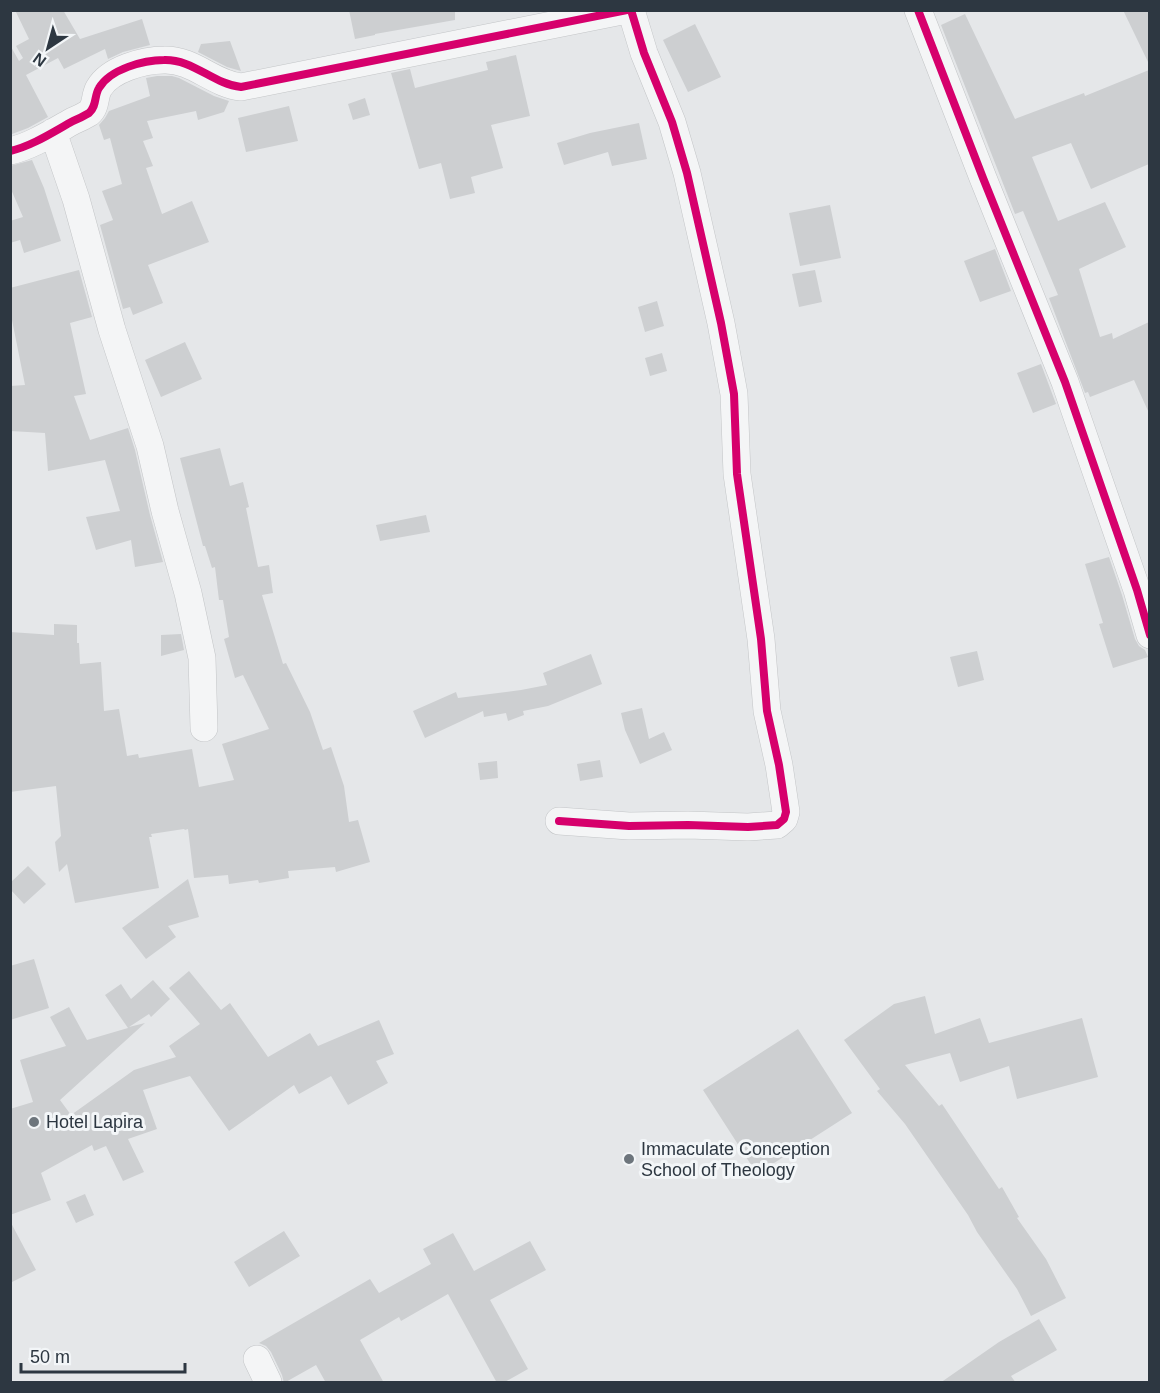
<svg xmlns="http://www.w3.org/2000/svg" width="1160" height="1393" viewBox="0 0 1160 1393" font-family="Arial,sans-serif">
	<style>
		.building { fill: #cdcfd1 }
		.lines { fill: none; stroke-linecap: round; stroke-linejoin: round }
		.minor-casing { stroke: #c3c5c7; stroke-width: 28 }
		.minor { stroke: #f4f5f6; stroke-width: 27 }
		.cycleway-casing { stroke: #f3f6f8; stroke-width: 11 }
		.cycleway { stroke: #d6006c; stroke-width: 8 }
		.poi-dot { fill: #6d757c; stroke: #f3f6f8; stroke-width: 2 }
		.labels { text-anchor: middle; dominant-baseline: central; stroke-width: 6; stroke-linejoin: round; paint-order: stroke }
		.poi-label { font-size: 18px; fill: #2d3741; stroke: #f3f6f8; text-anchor: start }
	</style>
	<rect width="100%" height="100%" fill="#e5e7e9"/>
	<path class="building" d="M15,10H63L80,39L142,19L150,45L123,52L108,59L105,49L64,69L58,58L26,75L48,117L28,128L12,134L10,131V45L19,61L23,58L16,46L29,39Z
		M349,10H455V20L375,34V35L355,39Z
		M1123,10H1149V64Z
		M965,14L1015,119L1084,93L1085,96L1149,70V164L1091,189L1071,143L1032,157L1058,221L1105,202L1126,247L1079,269L1100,337L1112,333L1113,339L1149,322V413L1134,380L1090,397L1088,392L1085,393L1049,298L1058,295L1023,211L1015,214L941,25Z
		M695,24L721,77L688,92L663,40Z
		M230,41L241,71L227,67L198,52L201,44Z
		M516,55L530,116L491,125L503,168L471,177L475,193L450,199L441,163L419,169L391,73L410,69L415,88L488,70L486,62Z
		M157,76H172L179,78L214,96L229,101L224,112L198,120L196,111L147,121L153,138L143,141L153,166L146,168L162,214L192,201L209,242L148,265L163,303L133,315L130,307L123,309L100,225L113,220L102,191L122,184L110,138L104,140L99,125L105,118L109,111L150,96L146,78Z
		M365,98L370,115L353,120L348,104Z
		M289,106L298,141L246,152L238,118Z
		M639,123L647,159L612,166L608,152L564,165L557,143L590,133Z
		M32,160L44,188L61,241L24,253L20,240L10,243V221L23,217L10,187V166Z
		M830,205L841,258L800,266L789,213Z
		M995,249L1011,291L980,302L964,261Z
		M79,270L92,317L70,323L86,394L74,396L90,440L128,428L135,450L150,515L163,562L135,567L131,540L96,550L86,517L120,511L105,460L48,471L45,433L10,431V386L25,385L12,320L10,321V288Z
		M815,270L822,302L799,307L792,274Z
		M657,301L664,326L645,332L638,307Z
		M185,342L202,379L161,397L145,360Z
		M662,353L667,371L650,376L645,358Z
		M1041,364L1056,404L1033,413L1017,373Z
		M220,448L230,486L243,482L249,507L246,508L258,567L269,565L273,593L262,595L283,664L286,663L310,712L323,750L331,747L344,786L349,822L358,820L370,862L336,872L335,867L288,871L289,878L259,883L258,880L229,884L228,875L194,878L188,829L185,830L184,829L151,834L152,837H149L159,888L75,903L67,864L59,872L55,842L61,836L56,786L10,792V632L54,635V624L77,625V643H79L80,664L101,662L104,711L119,709L127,756L138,754L139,758L192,749L199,787L234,780L222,744L269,729L243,675L235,678L224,639L229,637L223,600H219L215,567L212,568L205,546H203L180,458Z
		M426,515L430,532L380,541L376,525Z
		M1109,557L1122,595L1135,639L1139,646L1145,650L1148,657L1113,668L1099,624L1103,623L1085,564Z
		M181,634L184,650L161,656V635Z
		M977,651L984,680L958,687L950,657Z
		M591,654L602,684L548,706L523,711L524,715L508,721L506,713L484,717L483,711L425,738L413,711L456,692L458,698L521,690L547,685L543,673Z
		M642,708L649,739L664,732L672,750L640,764L625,730L621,713Z
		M600,760L603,777L580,781L577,764Z
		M497,761L498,778L480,780L478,763Z
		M28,866L46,884L24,904L10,889V883Z
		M188,879L199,917L168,926L176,937L146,959L122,928Z
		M34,959L49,1008L10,1020V966Z
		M189,971L221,1010L230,1003L268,1057L310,1033L318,1046L379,1020L394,1054L376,1061L388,1083L348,1105L331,1076L299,1094L294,1085L229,1131L190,1076L143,1090L157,1129L128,1139L144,1172L123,1181L106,1146L94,1151L92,1145L41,1173L51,1200L10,1215V1109L33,1102L20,1060L66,1046L50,1017L69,1007L87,1040L128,1028L105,995L121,984L131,999L153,980L170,999L151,1017L149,1014L129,1027L145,1023L60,1100L71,1115L134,1070L176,1057L169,1046L200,1024L169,988Z
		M925,996L935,1034L980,1018L989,1043L1082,1018L1098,1077L1017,1099L1009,1066L960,1082L950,1053L905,1065L939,1106L942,1104L999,1189L1002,1187L1019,1217L1017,1218L1046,1259L1066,1298L1031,1316L1017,1289L977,1232L968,1215L905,1124L877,1091L880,1089L844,1040L894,1004Z
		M798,1029L852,1113L757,1174L703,1090Z
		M85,1194L94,1215L76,1223L66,1202Z
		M10,1221L36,1270L10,1283Z
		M284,1231L300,1256L249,1287L234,1262Z
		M453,1233L474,1271L530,1241L546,1270L490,1300L528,1369L503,1383H497L448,1294L401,1321L399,1317L360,1340L384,1383H326L316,1365L284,1383L282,1375L271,1352L266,1346L259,1343L370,1279L379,1293L431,1264L423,1249Z
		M1039,1319L1057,1350L1011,1376L1016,1383H940L999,1342Z"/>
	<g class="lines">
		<defs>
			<path id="minor" d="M918,10L983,178L1065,382L1137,590L1150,635
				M53,132L76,199L112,330L150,446L165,511L188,593L202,658L204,728
				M10,151C32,146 53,132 73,121C78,119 84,116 89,113C97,106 94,96 99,88C110,69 144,60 164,60C193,59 213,84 241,87L627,10
				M559,821L629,826L688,825L748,827L777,825L784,819L786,812L779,765L767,711L761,639L737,474L734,394L721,323L687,173L672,122L644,53L631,10
				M257,1359L268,1382"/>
		</defs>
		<use href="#minor" class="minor-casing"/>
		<use href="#minor" class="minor"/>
		<defs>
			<path id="cycleway" d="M918,10L983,178L1065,382L1137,590L1150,635
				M10,151C32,146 53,132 73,121C78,119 84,116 89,113C97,106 94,96 99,88C110,69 144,60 164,60C193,59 213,84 241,87L627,10
				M559,821L629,826L688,825L748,827L777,825L784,819L786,812L779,765L767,711L761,639L737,474L734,394L721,323L687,173L672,122L644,53L631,10"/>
		</defs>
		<use href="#cycleway" class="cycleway-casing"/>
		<use href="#cycleway" class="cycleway"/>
	</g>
	<g class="poi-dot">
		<circle cx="34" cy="1122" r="6"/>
		<circle cx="629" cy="1159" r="6"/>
	</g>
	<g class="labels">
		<g class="poi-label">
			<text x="46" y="1122">Hotel Lapira</text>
			<text x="641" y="1149">Immaculate Conception<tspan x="641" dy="21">School of Theology</tspan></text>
		</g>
	</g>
	<rect width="1160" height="1393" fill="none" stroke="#2d3741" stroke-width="24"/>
	<g transform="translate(48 48) rotate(216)" stroke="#f3f6f8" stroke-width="4.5" paint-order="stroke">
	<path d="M0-4.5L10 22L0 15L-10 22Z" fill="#2d3741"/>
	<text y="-9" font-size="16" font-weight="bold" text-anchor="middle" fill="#2d3741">N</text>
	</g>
	<path d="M21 1363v9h164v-9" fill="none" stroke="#2d3741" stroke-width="3"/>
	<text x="30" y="1363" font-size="18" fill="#2d3741" stroke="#f3f6f8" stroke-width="4.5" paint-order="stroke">50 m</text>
</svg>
